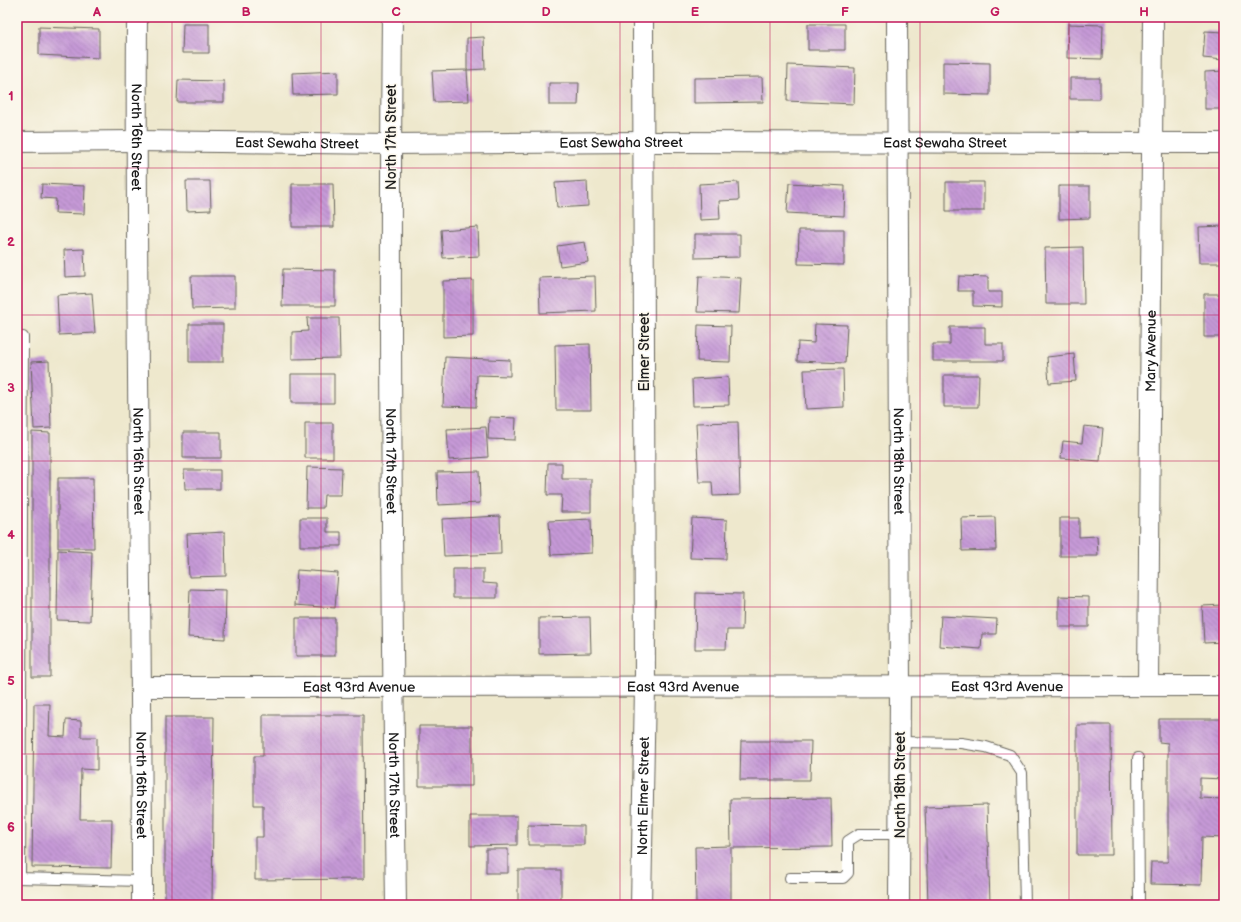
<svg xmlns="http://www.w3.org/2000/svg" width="1241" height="922" viewBox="0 0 1241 922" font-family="'Balsamiq Sans',sans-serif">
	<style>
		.building { fill: url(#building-back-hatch) }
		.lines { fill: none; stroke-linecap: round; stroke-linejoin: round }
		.service-casing { stroke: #66635a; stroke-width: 12 }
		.minor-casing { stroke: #66635a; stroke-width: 22 }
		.service { stroke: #fff; stroke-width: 10 }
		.minor { stroke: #fff; stroke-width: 20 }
		.grid { fill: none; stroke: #c2185b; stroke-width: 1; stroke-opacity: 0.55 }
		.labels { text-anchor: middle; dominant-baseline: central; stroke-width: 3; stroke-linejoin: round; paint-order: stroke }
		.street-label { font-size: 14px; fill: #1c1c1c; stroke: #fbf7ec }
		.neatline { fill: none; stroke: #c2185b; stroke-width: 1.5 }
		.grid-label { font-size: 13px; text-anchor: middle; font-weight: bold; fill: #c2185b }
	</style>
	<defs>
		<pattern id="building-back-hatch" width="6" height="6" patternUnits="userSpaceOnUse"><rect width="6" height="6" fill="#c69ad7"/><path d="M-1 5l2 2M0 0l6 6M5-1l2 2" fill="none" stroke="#a07dae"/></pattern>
	</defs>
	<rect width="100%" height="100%" fill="#fbf7ec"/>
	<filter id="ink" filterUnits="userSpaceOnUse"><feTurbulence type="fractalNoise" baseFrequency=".025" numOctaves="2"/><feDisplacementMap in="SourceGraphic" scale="8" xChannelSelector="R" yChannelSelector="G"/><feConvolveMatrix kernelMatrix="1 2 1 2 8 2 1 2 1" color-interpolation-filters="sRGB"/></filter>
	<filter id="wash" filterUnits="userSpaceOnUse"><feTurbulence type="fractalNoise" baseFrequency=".012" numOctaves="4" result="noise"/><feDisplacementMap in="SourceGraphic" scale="16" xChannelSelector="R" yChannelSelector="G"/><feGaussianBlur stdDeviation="0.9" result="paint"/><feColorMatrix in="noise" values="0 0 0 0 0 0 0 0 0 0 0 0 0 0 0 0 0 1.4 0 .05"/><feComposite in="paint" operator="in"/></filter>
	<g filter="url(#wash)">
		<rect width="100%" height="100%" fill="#eee8cd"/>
		<g id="blocks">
			<path class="building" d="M183,24H209V53H182Z
				M808,24H845V50H808Z
				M1068,24L1103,25L1102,59L1067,58Z
				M39,27L99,29V58L39,55Z
				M1205,31L1224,32V60L1203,58Z
				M484,37L485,69L467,70V38Z
				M943,62L990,63V95L943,94Z
				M788,65L855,68L854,104L787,101Z
				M467,70L469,101L434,102L432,71Z
				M338,71V94L293,95L292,73Z
				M1224,71V109H1205V72Z
				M762,77L763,102L694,103V78Z
				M1070,78H1100V99H1070Z
				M178,80L224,81V102H177Z
				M549,83H579L578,105H549Z
				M186,181H210L211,210L187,211Z
				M587,181L588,206L557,208L555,183Z
				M738,182L739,200L719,201L720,219L700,220L699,184Z
				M946,182H984V211H946Z
				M789,183L845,186L844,216L787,213Z
				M42,184L85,186L84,214L55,213L56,199L41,198Z
				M292,184H333L334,227H292Z
				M1059,186H1090V218L1059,219Z
				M1224,226V263H1199L1198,227Z
				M478,227L479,256L443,258L441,230Z
				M799,230H844V265L798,264Z
				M695,234H740V257L695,258Z
				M585,242L588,262L560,266L557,246Z
				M1083,247L1084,304H1046L1045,248Z
				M84,249L85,276L65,277L64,250Z
				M283,269L335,270V306H282Z
				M191,276H235V308L192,309Z
				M595,276L596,311L540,313L539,278Z
				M699,276L741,278L739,313L697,312Z
				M959,276L988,277V292H1002V307L973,306V291H958Z
				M473,280V336L443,337V281Z
				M92,293L95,333L59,335L57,295Z
				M1204,294H1224V337H1204Z
				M307,318H339L340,358L292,359V332L308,331Z
				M189,324H223V362H189Z
				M815,324L847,325L845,363L797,361L798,342L814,343Z
				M698,325L731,326L730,362L697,361Z
				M950,327H985V344H1003V361H933V344H950Z
				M590,344L591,410H556L555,345Z
				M1074,354L1076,381L1049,383L1047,357Z
				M445,357L510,360V376L477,375L476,407L443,406Z
				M49,361L51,428L34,429L31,362Z
				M843,369L844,407L806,409L804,370Z
				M291,374H334V403H291Z
				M944,375H979L978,407H944Z
				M728,377L729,405L693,406L692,379Z
				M489,417L516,418L515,440L488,439Z
				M738,422L740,495L713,496L712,482H699L696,423Z
				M305,423H333V458H305Z
				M1084,426L1103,428L1100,461L1061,458L1063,441L1082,443Z
				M486,427L488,457L449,460L447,429Z
				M32,432L50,433V677H32Z
				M183,432H221V458H183Z
				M548,463H562V479H591V512H561L562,495H547Z
				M307,467L342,468L341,495H324L323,508H306Z
				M184,470H220V489H185Z
				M479,471L480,503L438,505L437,472Z
				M58,478H93L94,548H58Z
				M500,516L501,554L444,556L442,519Z
				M995,517L996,550L962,551L961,518Z
				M300,518H327V532H341V546H300Z
				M692,518L727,520L726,559L690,558Z
				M1060,518H1079V537L1097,536L1098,556H1060Z
				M591,519L592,553L551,555L549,521Z
				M225,532L226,576L189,577L187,534Z
				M58,550L92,552L90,621L57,620Z
				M453,569H483V583L497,584V598H453Z
				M297,570L338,573L335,608L295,605Z
				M190,589L226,590L225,639L188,637Z
				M696,593L743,594L742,630H727L726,649H695Z
				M1059,596L1089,597V627H1059Z
				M1224,605V642L1204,643L1202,606Z
				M941,616L997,619L996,634H982L981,649L939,646Z
				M590,617L591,653L539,654V618Z
				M296,618H335V656H296Z
				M34,704H50L49,736L65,737L66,720L81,721V737H97V770L81,769L80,819H112L111,868L32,867Z
				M263,715H363L364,879L255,880V837H263V805H254V756H263Z
				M165,717H214L212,905H165Z
				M1159,719H1224V779L1200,778V798L1224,799V838L1202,837L1201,885L1150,884L1151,862H1168V743L1159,742Z
				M1077,725H1111L1112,855H1077Z
				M419,726H472V786H419Z
				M741,741H811L810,780H740Z
				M831,798L832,847L731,848V905H696L695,847L731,846L730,799Z
				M987,805L990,903L928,905L925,807Z
				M470,816H517V845L470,846Z
				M528,825L584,826V845H528Z
				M486,849H508V873H486Z
				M518,870H561V905H518Z"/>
		</g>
	</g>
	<g filter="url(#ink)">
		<use href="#blocks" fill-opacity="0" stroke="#66635a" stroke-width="1"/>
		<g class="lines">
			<defs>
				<path id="service" d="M17,337H23L20,878
					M900,742L961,743L986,747L1010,755L1022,773L1025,905
					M1138,758L1139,905
					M17,878L142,881
					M790,878H843L848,873V841L859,834H899"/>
				<g id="minor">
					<path id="s1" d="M137,17C135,313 142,609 142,905"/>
					<path id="s2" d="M392,17C389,313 392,609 396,905"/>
					<path id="s3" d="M897,17L900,686L899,905"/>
					<path id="s4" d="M17,142L136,141L391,144L643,142L1224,143"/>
					<path id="s5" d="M1148,685L1153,17"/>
					<path id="s6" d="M141,687L1224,686"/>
					<path id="s7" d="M641,905L645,687L643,17"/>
				</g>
			</defs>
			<use href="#service" class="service-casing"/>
			<use href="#minor" class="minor-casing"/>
			<use href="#service" class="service"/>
			<use href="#minor" class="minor"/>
		</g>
	</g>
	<path class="grid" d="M172,17V905M321,17V905M471,17V905M620,17V905M770,17V905M920,17V905M1069,17V905M17,168H1224M17,315H1224M17,461H1224M17,607H1224M17,754H1224"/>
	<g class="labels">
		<g class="street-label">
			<text stroke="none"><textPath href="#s1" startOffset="120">North 16th Street</textPath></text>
			<text transform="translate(391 137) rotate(-90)">North 17th Street</text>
			<text stroke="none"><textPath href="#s4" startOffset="280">East Sewaha Street</textPath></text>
			<text stroke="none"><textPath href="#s4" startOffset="604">East Sewaha Street</textPath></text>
			<text stroke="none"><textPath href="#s4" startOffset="928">East Sewaha Street</textPath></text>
			<text stroke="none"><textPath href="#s5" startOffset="334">Mary Avenue</textPath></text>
			<text transform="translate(644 352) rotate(-90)">Elmer Street</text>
			<text stroke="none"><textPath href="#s1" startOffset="444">North 16th Street</textPath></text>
			<text stroke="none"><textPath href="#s2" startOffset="444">North 17th Street</textPath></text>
			<text stroke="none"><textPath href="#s3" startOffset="444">North 18th Street</textPath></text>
			<text stroke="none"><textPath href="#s6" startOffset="218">East 93rd Avenue</textPath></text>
			<text stroke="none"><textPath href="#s6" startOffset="866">East 93rd Avenue</textPath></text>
			<text stroke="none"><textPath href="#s6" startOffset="542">East 93rd Avenue</textPath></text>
			<text stroke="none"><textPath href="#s1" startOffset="768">North 16th Street</textPath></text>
			<text stroke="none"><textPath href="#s2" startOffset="768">North 17th Street</textPath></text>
			<text transform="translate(900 785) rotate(-90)">North 18th Street</text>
			<text stroke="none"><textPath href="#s7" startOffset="109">North Elmer Street</textPath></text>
		</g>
	</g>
	<rect width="1241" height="922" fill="none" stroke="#fbf7ec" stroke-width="44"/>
	<rect x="22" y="22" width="1197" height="878" class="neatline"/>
	<g class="grid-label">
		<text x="97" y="16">A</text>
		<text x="246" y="16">B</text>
		<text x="396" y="16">C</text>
		<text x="546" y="16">D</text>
		<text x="695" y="16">E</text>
		<text x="845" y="16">F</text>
		<text x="995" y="16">G</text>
		<text x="1144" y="16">H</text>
		<text x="11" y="100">1</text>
		<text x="11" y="246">2</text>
		<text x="11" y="392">3</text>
		<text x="11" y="539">4</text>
		<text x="11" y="685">5</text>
		<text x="11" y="831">6</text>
	</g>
</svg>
